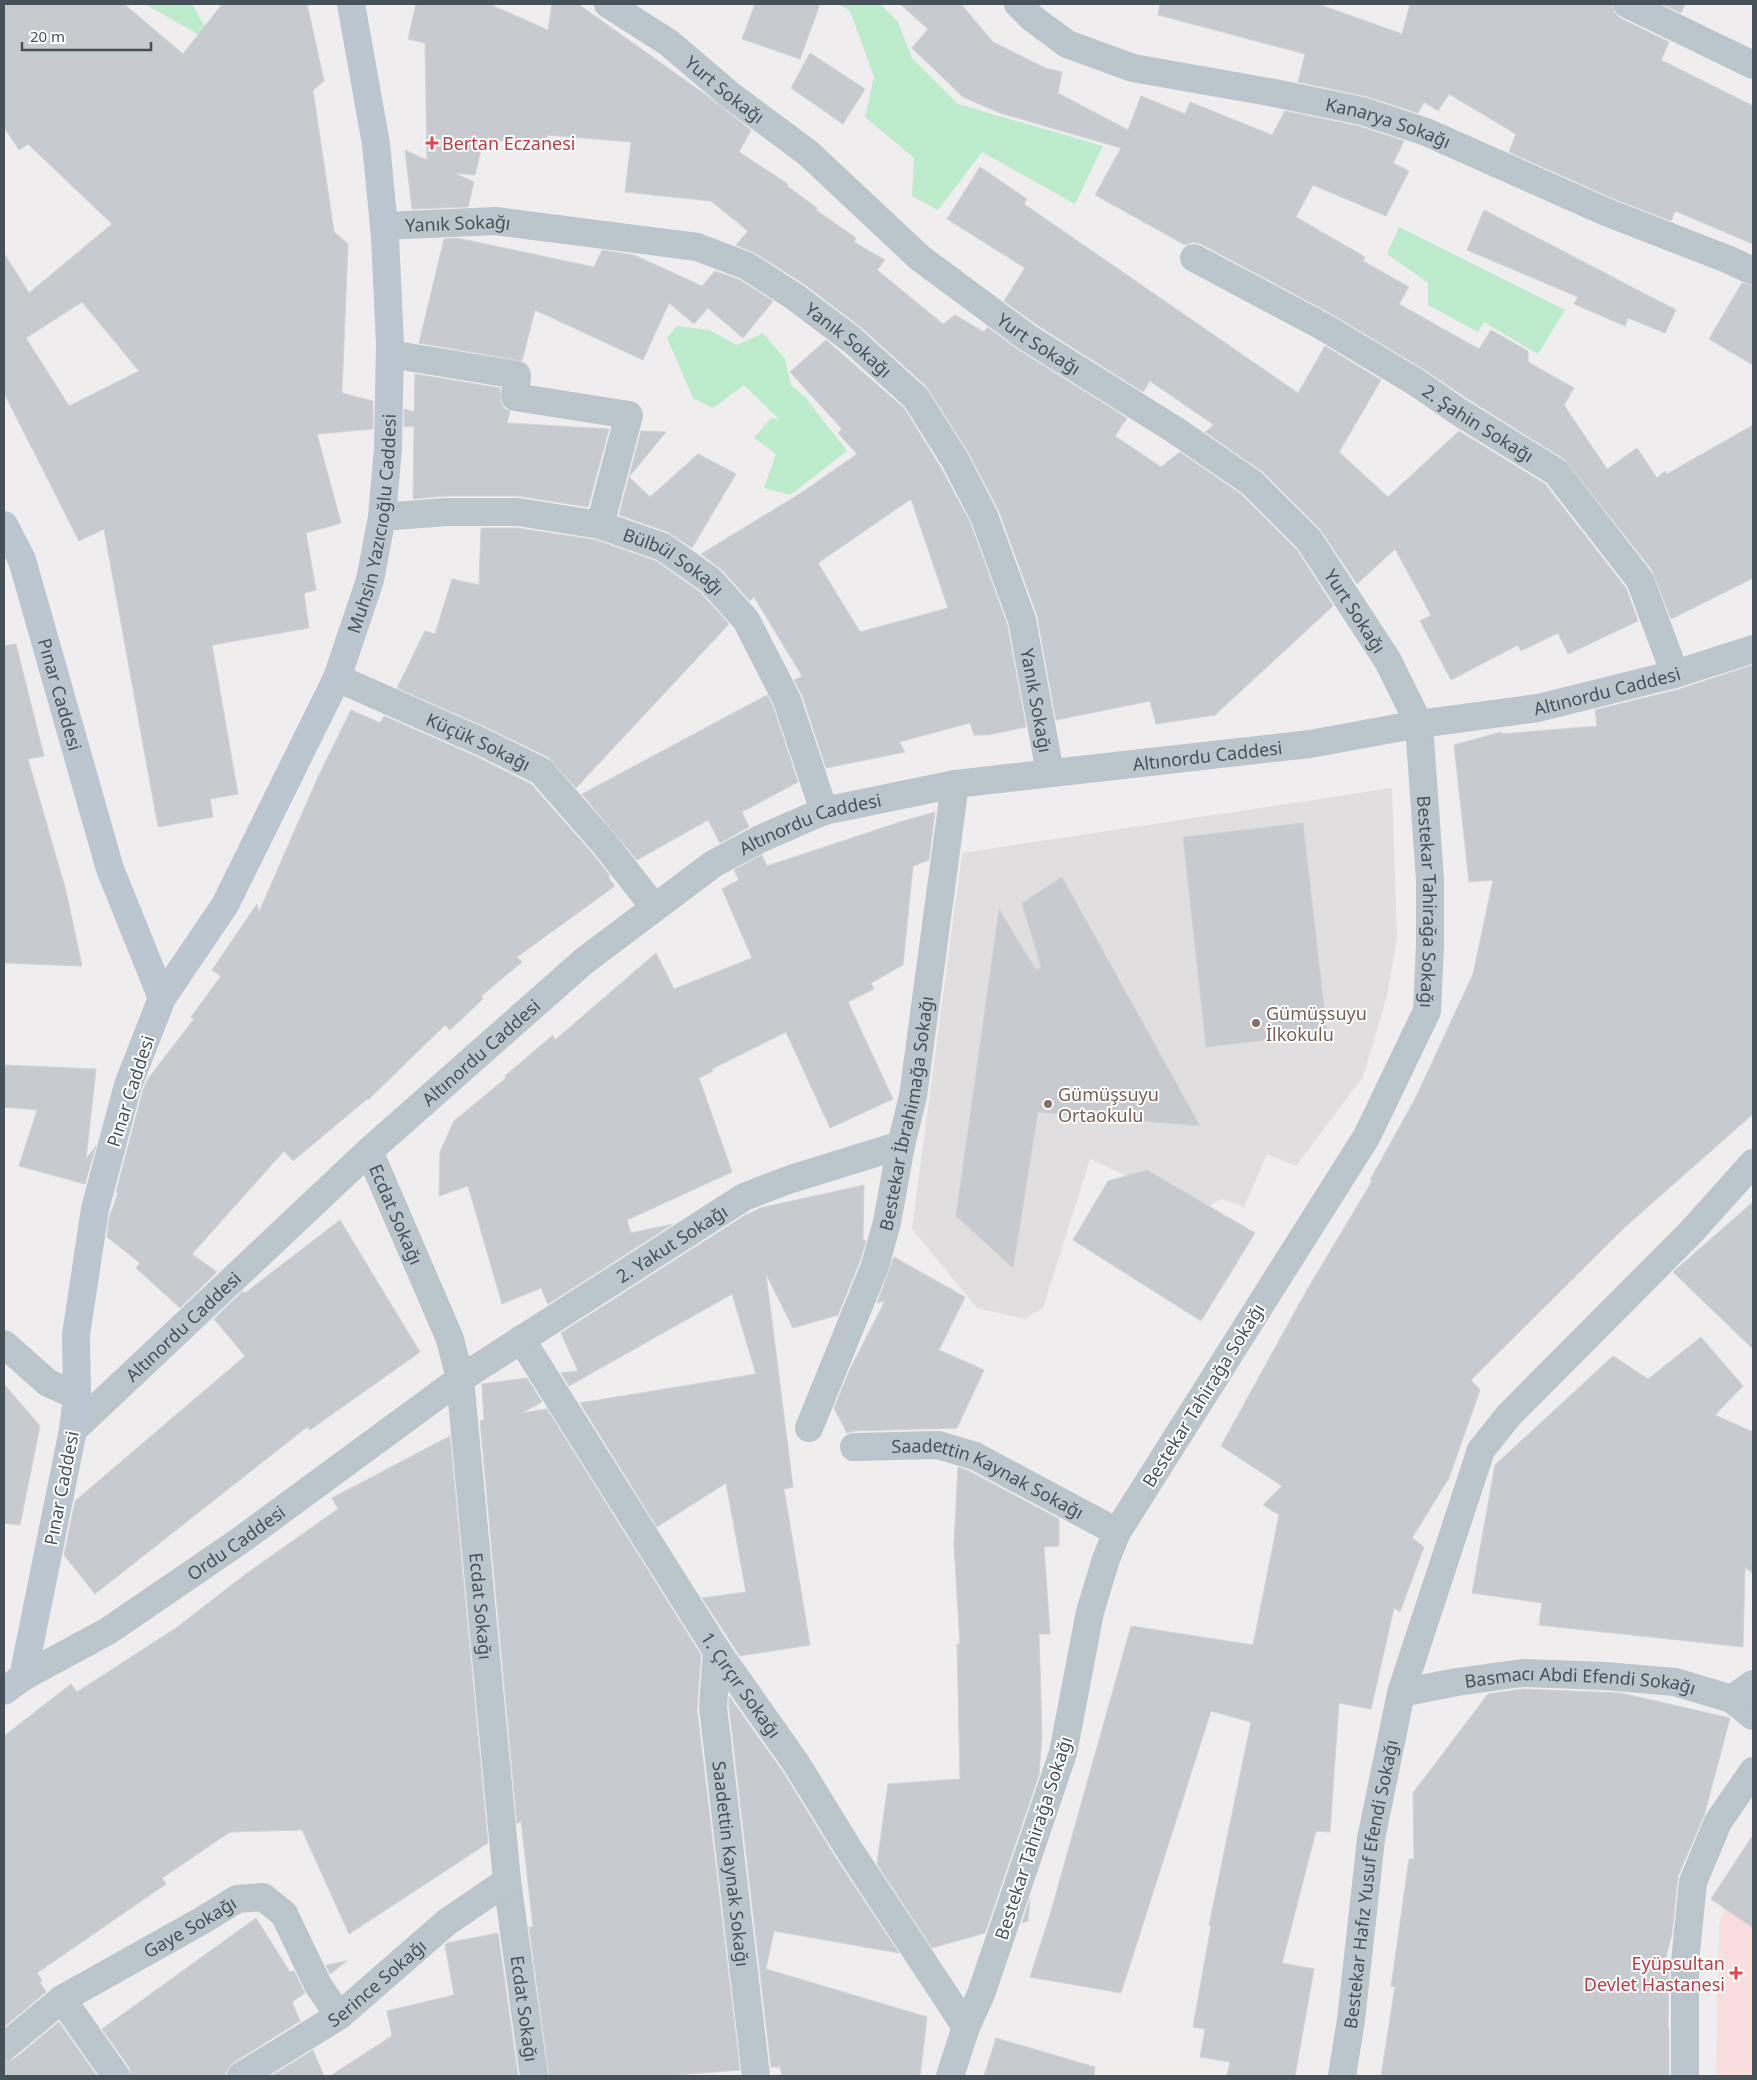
<svg xmlns="http://www.w3.org/2000/svg" width="1757" height="2080" viewBox="0 0 1757 2080" font-family="'Noto Sans',sans-serif">
	<style>
		.education { fill: #e0dede }
		.medical { fill: #f9dedd }
		.green { fill: #bceccc }
		.building { fill: #c7cacf; stroke: #d1d3d8; fill-rule: evenodd }
		.lines { fill: none; stroke-linecap: round; stroke-linejoin: round }
		.minor { stroke: #bbc5cc; stroke-width: 28 }
		.tertiary { stroke: #bbc5cc; stroke-width: 28 }
		.secondary { stroke: #bbc6d0; stroke-width: 28 }
		.health-dot { fill: #e0444e; stroke: #fff; stroke-width: 2 }
		.education-dot { fill: #8d6e63; stroke: #fff; stroke-width: 2 }
		.labels { text-anchor: middle; dominant-baseline: central; stroke-width: 4; stroke-linejoin: round; paint-order: stroke }
		.street-label { font-size: 18px; fill: #465159; stroke: #fff }
		.health-label { font-size: 18px; fill: #be3a42; stroke: #fff; text-anchor: start }
		.education-label { font-size: 18px; fill: #785e54; stroke: #fff; text-anchor: start }
	</style>
	<rect width="100%" height="100%" fill="#efeded"/>
	<path class="education" d="M1392,788L1397,938L1387,996L1363,1077L1296,1166L1267,1154L1244,1207L1222,1199L1201,1210L1090,1159L1043,1308L1024,1319L977,1308L912,1229L962,853Z"/>
	<path class="medical" d="M1753,1852V2076H1716L1719,1925L1729,1891Z"/>
	<path class="green" d="M145,4H192L215,44Z
		M838,4H880L898,22L912,58L958,104L1103,146L1075,204L982,152L938,210L912,196L914,158L865,117L874,77L850,11Z
		M1399,227L1565,310L1538,354L1484,322L1478,332L1428,305V283L1387,254Z
		M677,326L709,330L737,345L763,333L785,359L791,385L805,397L847,451L790,495L764,488L776,454L754,438L771,418L780,420L744,385L713,408L693,398L667,338Z"/>
	<path class="building" d="M4,4H124L183,54L222,4H307L324,81L313,90L334,232L348,244L342,393L373,401V429L317,434L341,523L306,533L316,590L304,593L309,628L212,645L238,794L210,799L213,817L158,827L104,529L79,541L4,393V253L29,293L112,224L28,144L19,150L4,127ZM82,302L139,371L69,406L26,338Z
		M416,4H489L548,30L552,4H578L706,95L751,130L739,152L788,184L787,186L817,208L816,210L856,238L854,242L885,260L877,270L943,324L955,315L984,332L987,327L1020,351L1127,418L1115,436L1161,467L1180,452L1242,495L1297,550L1333,606L1215,715L1156,724L1150,701L1056,720L1037,615L999,511L968,452L927,387L862,328L804,284L755,253L736,245L748,231L711,201L625,192L631,142L547,135V141H483L475,175L454,173L474,182L468,207L412,209L405,150L427,160L425,43L408,39Z
		M755,4H820L800,59L742,39Z
		M900,4H961L993,42L1045,68L1062,72L1058,93L1128,130L1141,96L1185,114L1190,102L1272,135L1285,111L1358,126L1404,141L1393,163L1409,171L1386,216L1313,185L1296,217L1365,257L1363,261L1409,287L1399,304L1479,349L1491,330L1528,351V362L1574,388L1564,405L1607,469L1637,448L1657,478L1665,471L1667,474L1753,425V578L1671,619L1652,570L1564,459L1468,399L1425,370L1330,313L1201,244L1193,242L1185,245L1095,195L1121,148L1000,113L963,97L912,48L928,29Z
		M1160,4H1318L1402,34L1410,4H1612L1614,12L1620,18L1669,42L1661,60L1753,106V244L1675,211L1671,221L1612,198L1509,152L1516,134L1449,94L1438,111L1424,102L1418,113L1365,96L1298,82L1305,54L1158,15Z
		M1662,4H1685L1681,13Z
		M810,53L865,89L843,124L791,88Z
		M980,167L1027,199L1024,204L1298,393L1325,346L1381,380L1339,452L1388,497L1459,431L1545,484L1626,588L1638,621L1568,654L1558,633L1521,651L1518,645L1451,680L1420,621L1431,615L1395,549L1357,584L1320,529L1263,472L1205,432L1214,425L1150,381L1143,392L1037,325L1004,301L1025,268L947,219Z
		M1484,210L1676,310L1665,333L1628,318L1625,326L1574,304L1578,297L1467,250Z
		M457,238L594,267L602,250L634,255L702,286L715,271L740,280L773,301L743,338L708,308L694,324L669,303L643,360L535,310L522,361L419,343L444,239Z
		M1742,283L1753,286V365L1709,339Z
		M826,340L904,408L941,468L970,522L1007,624L1026,727L988,735H974L970,723L899,742L905,752L826,768L802,695L794,680L802,676L754,597L750,601L721,569L701,554L801,493L857,454L838,433L842,429L790,372ZM911,499L948,608L860,632L818,563Z
		M415,374L500,388L501,403L505,409L510,411L507,423L609,429L588,507L518,496H446L413,499L414,426L404,427V409L414,412Z
		M641,431L666,432L629,477L650,497L698,454L736,474L692,548L668,532L619,515Z
		M481,528H517L596,540L656,561L700,592L729,624L576,788L548,757L488,728L397,688L425,631L435,634L452,579L479,585Z
		M16,644L44,756L28,759L66,891L82,966L4,963V646Z
		M1753,665V1114L1625,1227L1471,1380L1480,1390L1449,1478L1412,1538L1424,1547L1400,1612L1394,1608L1371,1709L1339,1703L1330,1832L1316,1831L1282,1963L1314,1969L1295,2076H1227L1230,2062L1200,2057L1205,2029L1193,2027L1211,1926L1209,1925L1251,1722L1211,1711L1121,1993L1030,1977L1050,1915L1131,1626L1253,1645L1279,1515L1263,1505L1282,1486L1221,1446L1304,1295L1372,1181L1370,1180L1416,1097L1473,974L1493,880L1469,882L1454,745L1501,732V734L1597,726L1595,710L1680,689Z
		M767,695L773,706L798,782L742,812L749,827L720,843L708,820L637,860L582,794Z
		M351,710L380,723L384,716L475,756L531,784L592,853L610,876L608,877L615,886L517,957L522,962L481,996L483,999L450,1030L445,1025L368,1100L367,1099L293,1161L284,1151L192,1254L217,1272L180,1308L136,1268L140,1263L107,1237L109,1218L118,1193L116,1192L143,1090L147,1080L194,1019L191,1017L221,976L212,970L257,904L259,912L318,777Z
		M935,812L929,860L913,866L903,965L871,983L874,989L848,1002L893,1099L830,1128L786,1032L712,1069L713,1071L699,1078L732,1172L627,1220L631,1233L673,1224L548,1304L541,1288L502,1304L468,1186L439,1196L440,1152L454,1121L506,1078L505,1076L553,1035L555,1040L656,953L674,989L752,958L722,889L739,880L734,870L762,855L767,866L900,822Z
		M1303,823L1327,1033L1206,1047L1183,837Z
		M1062,877L1200,1126L1038,1112L1013,1268L956,1216L999,909L1036,970L1041,967L1022,903Z
		M4,1065L96,1069L86,1159L96,1146L85,1184L19,1166L37,1110L4,1107Z
		M1147,1170L1255,1233L1201,1321L1073,1240L1108,1181Z
		M864,1185L863,1240L866,1241L860,1261L838,1315L793,1328L766,1274L793,1487L784,1489L810,1645L740,1656L702,1598L746,1592L726,1483L657,1527L580,1403L756,1374L732,1294L569,1386L561,1373L578,1371L561,1333L747,1214V1215L760,1208Z
		M1753,1202V1349L1673,1272Z
		M340,1220L420,1352L310,1430L307,1427L95,1594L64,1555L75,1501L245,1356L214,1319L243,1291L245,1293Z
		M894,1257L965,1297L939,1350L984,1370L957,1428L854,1431L847,1433L834,1408L850,1369L885,1301L877,1303Z
		M1701,1337L1743,1386L1715,1415L1753,1432V1574L1745,1567L1743,1647L1539,1625L1542,1603L1472,1593L1495,1465L1613,1356L1648,1379Z
		M527,1378L542,1402L522,1413L547,1409L701,1655L697,1709L740,2070L664,2076H549L529,1927H533L521,1821L517,1824L480,1421L484,1420L482,1384Z
		M4,1384L40,1426L20,1525L4,1523Z
		M450,1436L488,1843L349,1934L302,1830L230,1832L162,1878L166,1884L37,1973L42,1980L40,1982L46,1992L4,2027V1736L71,1684L77,1692L176,1628L247,1573L338,1509L332,1498Z
		M958,1467L969,1471L1059,1519V1546L1044,1547L1050,1634H1039L1042,1735L1039,1775L985,1933L932,1948L877,1864L888,1784L960,1779L957,1644H960L954,1544Z
		M1523,1689L1621,1693L1730,1718L1704,1816L1678,1876L1672,1934L1662,1972L1669,1961L1668,2029H1669V2076H1381L1395,1986L1391,1987L1409,1859H1414L1413,1793L1488,1694Z
		M729,1696L783,1772L837,1860L899,1953L774,1931L766,1969L927,2017L920,2076H782L780,2067H771L729,1707Z
		M1753,1835V1928L1711,1899Z
		M1030,1898L1028,1921L1022,1923Z
		M256,1918L290,1972L294,1971L305,1993L292,2002L300,2021L233,2063L228,2068L225,2076H131L129,2067L102,2029Z
		M498,1933L518,2076H330L392,2036L387,2011L454,1995L445,1945L447,1943Z
		M347,1961L330,1974L326,1965Z
		M59,2022L97,2076H4V2062L14,2059Z
		M996,2038L1095,2067L1094,2076H984Z
		M313,2050L324,2076H271Z"/>
	<g class="lines">
		<g class="minor">
			<path id="s1" d="M608,4L669,43L730,95L808,153L920,258L1028,338L1175,430L1252,483L1309,540L1388,661L1419,724L1430,880V945L1427,1011L1367,1136L1117,1532L1106,1559L1090,1612L1063,1753L981,1994L966,2027L950,2076"/>
			<path id="s2" d="M1018,4L1032,18L1067,44L1133,68L1269,92L1362,111L1426,132L1606,212L1727,259L1753,271"/>
			<path d="M1627,4L1753,65"/>
			<path id="s3" d="M384,226L496,221L697,247L747,266L795,297L852,340L916,398L955,460L984,516L1022,620L1050,773"/>
			<path id="s4" d="M1194,258L1322,326L1417,383L1459,412L1556,472L1640,580L1675,674"/>
			<path d="M390,354L517,375L515,397L629,415L600,525"/>
			<path id="s5" d="M382,517L446,512H518L600,525L663,547L710,580L746,620L787,700L824,811"/>
			<path id="s6" d="M337,678L482,742L541,771L604,843L654,907"/>
			<path id="s7" d="M369,1151L450,1339L460,1379L507,1881L534,2076"/>
			<path id="s8" d="M521,1339L717,1651L796,1763L850,1851L966,2027"/>
			<path d="M4,1344L48,1383L77,1396"/>
			<path id="s9" d="M809,1428L875,1266L887,1222L901,1145L913,1096L955,784"/>
			<path id="s10" d="M854,1447L938,1445L975,1456L1117,1532"/>
			<path id="s11" d="M717,1651L713,1707L756,2076"/>
			<path id="s12" d="M23,1677L108,1631L241,1540L460,1379L744,1197L791,1179L901,1145"/>
			<path id="s13" d="M1401,1693L1457,1682L1522,1673L1605,1676L1675,1682L1732,1699L1753,1716"/>
			<path d="M1732,1699L1753,1684"/>
			<path d="M62,1999L116,2076"/>
			<path id="s14" d="M4,2047L62,1999L203,1920L237,1899L263,1897L284,1914L318,1985L339,2016"/>
			<path id="s15" d="M241,2076L339,2016L447,1922L507,1881"/>
			<path id="s16" d="M1342,2076L1351,2020L1371,1839L1401,1693L1481,1450L1509,1415L1691,1232L1753,1163"/>
			<path d="M1685,2076V1962L1693,1882L1718,1822L1753,1771"/>
		</g>
		<path class="tertiary" id="s17" d="M73,1430L369,1151L584,961L713,864L760,839L824,811L955,784L1310,744L1419,724L1538,708L1675,674L1753,649"/>
		<g class="secondary">
			<path id="s18" d="M4,525L22,560L110,869L162,998L128,1085L95,1209L76,1335L77,1396L73,1430L23,1677L4,1691"/>
			<path id="s19" d="M162,998L225,905L337,678L370,580L382,517L388,448L390,344L385,237L376,144L351,4"/>
		</g>
	</g>
	<g class="health-dot">
		<path d="M429.5 135.5h5v5h5v5h-5v5h-5v-5h-5v-5h5z"/>
		<path d="M1733.5 1965.5h5v5h5v5h-5v5h-5v-5h-5v-5h5z"/>
	</g>
	<g class="education-dot">
		<circle cx="1256" cy="1023" r="5"/>
		<circle cx="1048" cy="1104" r="5"/>
	</g>
	<g class="labels">
		<g class="street-label">
			<text stroke="none"><textPath href="#s1" startOffset="145">Yurt Sokağı</textPath></text>
			<text stroke="none"><textPath href="#s2" startOffset="395">Kanarya Sokağı</textPath></text>
			<text stroke="none"><textPath href="#s3" startOffset="74">Yanık Sokağı</textPath></text>
			<text stroke="none"><textPath href="#s3" startOffset="494">Yanık Sokağı</textPath></text>
			<text stroke="none"><textPath href="#s1" startOffset="550">Yurt Sokağı</textPath></text>
			<text stroke="none"><textPath href="#s4" startOffset="329">2. Şahin Sokağı</textPath></text>
			<text stroke="none"><textPath href="#s19" startOffset="525">Muhsin Yazıcıoğlu Caddesi</textPath></text>
			<text stroke="none"><textPath href="#s5" startOffset="302">Bülbül Sokağı</textPath></text>
			<text stroke="none"><textPath href="#s1" startOffset="970">Yurt Sokağı</textPath></text>
			<text stroke="none"><textPath href="#s17" startOffset="1771">Altınordu Caddesi</textPath></text>
			<text stroke="none"><textPath href="#s18" startOffset="179">Pınar Caddesi</textPath></text>
			<text stroke="none"><textPath href="#s3" startOffset="912">Yanık Sokağı</textPath></text>
			<text stroke="none"><textPath href="#s6" startOffset="155">Küçük Sokağı</textPath></text>
			<text stroke="none"><textPath href="#s17" startOffset="1366">Altınordu Caddesi</textPath></text>
			<text stroke="none"><textPath href="#s17" startOffset="961">Altınordu Caddesi</textPath></text>
			<text stroke="none"><textPath href="#s1" startOffset="1278">Bestekar Tahirağa Sokağı</textPath></text>
			<text stroke="none"><textPath href="#s17" startOffset="556">Altınordu Caddesi</textPath></text>
			<text transform="translate(130 1091) rotate(-72)">Pınar Caddesi</text>
			<text stroke="none"><textPath href="#s9" startOffset="331">Bestekar İbrahimağa Sokağı</textPath></text>
			<text stroke="none"><textPath href="#s7" startOffset="69">Ecdat Sokağı</textPath></text>
			<text stroke="none"><textPath href="#s12" startOffset="781">2. Yakut Sokağı</textPath></text>
			<text stroke="none"><textPath href="#s17" startOffset="151">Altınordu Caddesi</textPath></text>
			<text transform="translate(1203 1395) rotate(-58)">Bestekar Tahirağa Sokağı</text>
			<text stroke="none"><textPath href="#s10" startOffset="141">Saadettin Kaynak Sokağı</textPath></text>
			<text transform="translate(61 1488) rotate(-79)">Pınar Caddesi</text>
			<text stroke="none"><textPath href="#s12" startOffset="252">Ordu Caddesi</textPath></text>
			<text stroke="none"><textPath href="#s7" startOffset="474">Ecdat Sokağı</textPath></text>
			<text stroke="none"><textPath href="#s8" startOffset="410">1. Çırçır Sokağı</textPath></text>
			<text stroke="none"><textPath href="#s13" startOffset="181">Basmacı Abdi Efendi Sokağı</textPath></text>
			<text transform="translate(1033 1838) rotate(-72)">Bestekar Tahirağa Sokağı</text>
			<text stroke="none"><textPath href="#s11" startOffset="214">Saadettin Kaynak Sokağı</textPath></text>
			<text stroke="none"><textPath href="#s16" startOffset="194">Bestekar Hafız Yusuf Efendi Sokağı</textPath></text>
			<text stroke="none"><textPath href="#s14" startOffset="222">Gaye Sokağı</textPath></text>
			<text stroke="none"><textPath href="#s15" startOffset="165">Serince Sokağı</textPath></text>
			<text stroke="none"><textPath href="#s7" startOffset="879">Ecdat Sokağı</textPath></text>
		</g>
		<g class="health-label">
			<text x="442" y="143">Bertan Eczanesi</text>
			<text x="1725" y="1963" text-anchor="end">Eyüpsultan<tspan x="1725" dy="21">Devlet Hastanesi</tspan></text>
		</g>
		<g class="education-label">
			<text x="1266" y="1013">Gümüşsuyu<tspan x="1266" dy="21">İlkokulu</tspan></text>
			<text x="1058" y="1094">Gümüşsuyu<tspan x="1058" dy="21">Ortaokulu</tspan></text>
		</g>
	</g>
	<rect width="1757" height="2080" fill="none" stroke="#465159" stroke-width="10"/>
	<path d="M22 42v8h129v-8" fill="none" stroke="#465159" stroke-width="2.5"/>
	<text x="30" y="42" font-size="15" fill="#465159" stroke="#ffffff" stroke-width="4" paint-order="stroke">20 m</text>
</svg>
